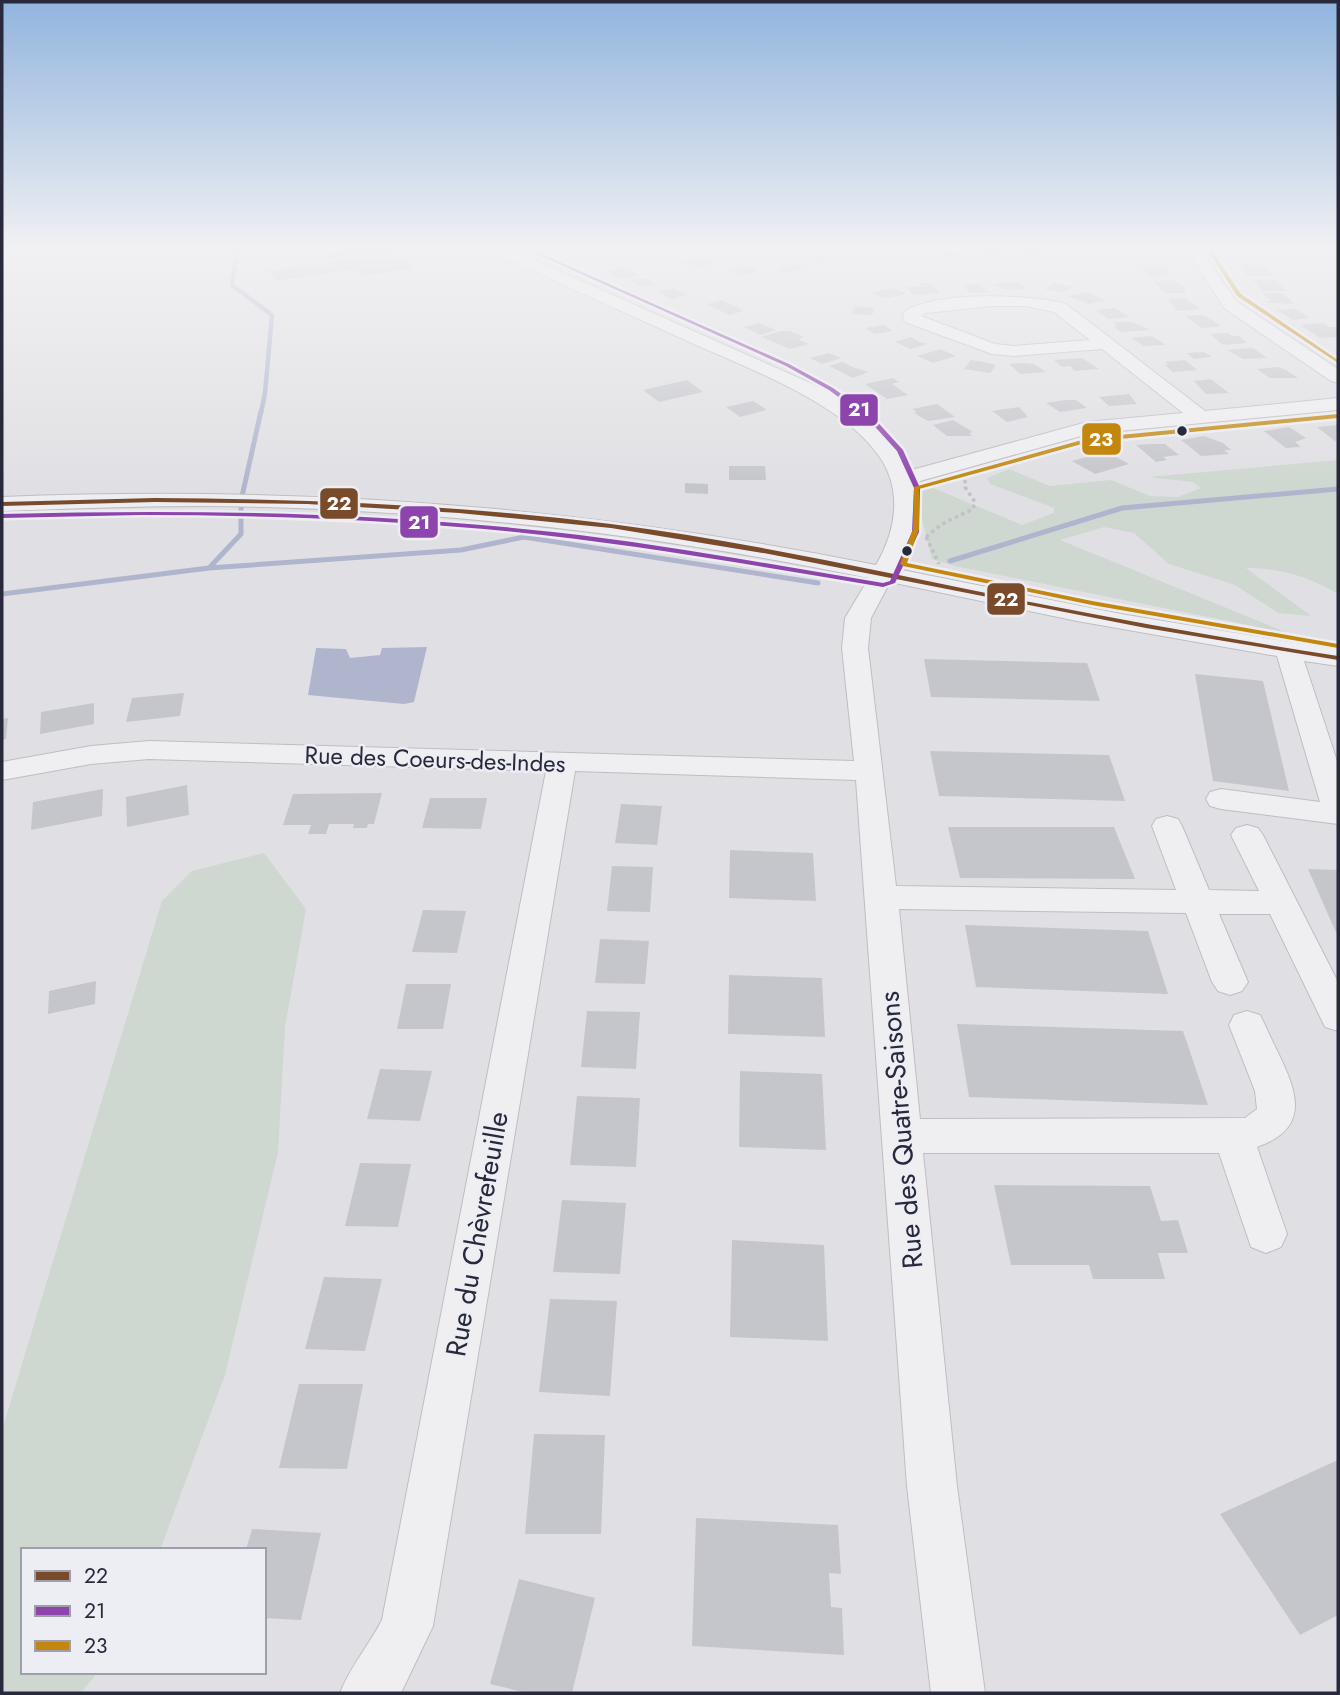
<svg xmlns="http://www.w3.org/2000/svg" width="1340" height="1695" viewBox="0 0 1340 1695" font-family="Jost,sans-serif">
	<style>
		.green { fill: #ced7d0 }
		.water { fill: #b0b5ce }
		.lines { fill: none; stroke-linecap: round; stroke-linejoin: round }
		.stream-far1 { stroke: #b0b5ce; stroke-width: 4.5 }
		.stream { stroke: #b0b5ce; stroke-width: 5 }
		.building { fill: #c5c6cb }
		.minor-casing { stroke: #bebec2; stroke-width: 2 }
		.path { stroke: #c1c1c7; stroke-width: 3.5; stroke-dasharray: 3.5 3.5; stroke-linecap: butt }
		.minor { fill: #efeff1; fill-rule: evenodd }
		.bus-1-casing { stroke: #edeef4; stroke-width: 5 }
		.bus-2-casing { stroke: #edeef4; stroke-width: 5 }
		.bus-3-casing { stroke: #edeef4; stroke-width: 5 }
		.bus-1 { fill: #7a4b2a; fill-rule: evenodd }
		.bus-2 { fill: #8e44ad; fill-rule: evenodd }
		.bus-3 { fill: #c3870f; fill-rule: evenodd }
		.bus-dot { fill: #28293c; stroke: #edeef4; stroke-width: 2.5 }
		.labels { text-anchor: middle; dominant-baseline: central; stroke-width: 5; stroke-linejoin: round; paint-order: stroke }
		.street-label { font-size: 24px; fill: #28293c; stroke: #edeef4 }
		.near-street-label { font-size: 28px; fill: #28293c; stroke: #edeef4 }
		.line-badge { stroke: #edeef4; stroke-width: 2.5 }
		.badge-label { font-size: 19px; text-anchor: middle; font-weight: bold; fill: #fff }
	</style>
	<rect width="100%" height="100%" fill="#e0e0e4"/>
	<path class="green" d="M1274,251H1338V265L1282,257Z
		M1338,460V594C1310,577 1279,568 1246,568L1311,616L1278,613L1235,585L1169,564L1134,533L1104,527L1060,540L1288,633L955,566L932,559L919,507L921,483L1022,525L1054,513V508L990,484L987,478L1009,469L1050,486L1111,480L1150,496L1178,497L1201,488L1193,482L1148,477Z
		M264,853L306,909L285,1027L278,1152L225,1375L160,1550H23V1672H98L81,1693H2V1430L162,901L192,871Z"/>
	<path class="water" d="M427,647L414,702L404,704L308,695L316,648L346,649L350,658L380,655L382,648Z"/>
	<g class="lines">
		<path class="stream-far1" d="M237,251L232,285L272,315L265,393L261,413"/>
		<path class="stream" d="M950,561L1122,508L1338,489
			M209,568L241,534V501L261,411
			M2,594L209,568L461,550L524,537L818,583"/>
	</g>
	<path class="building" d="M343,251H396L413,268L363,276L357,269L276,281L268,271L373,256L326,260L321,254Z
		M938,251L963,252L962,260L937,257Z
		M984,251H1003L1009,258H983L978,252Z
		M1017,251H1041L1050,259L1024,258Z
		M805,254L832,255L831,262L809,261V258H805Z
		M708,256L713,258L707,260L714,263L695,268L681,261Z
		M795,263L804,267L786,273L777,269Z
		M1240,264H1260L1273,276H1247Z
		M1140,265L1164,266L1171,273H1165L1168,276L1154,277L1146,273Z
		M737,266L748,267L758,269L754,274L737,275L739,273L732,272Z
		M624,267L639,275L622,279L607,271Z
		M645,278L656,284L643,287L631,281Z
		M1175,280L1187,290H1182L1186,293H1165L1153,281Z
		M1253,280H1275L1287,291H1262Z
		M1019,282L1027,289L1005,290L994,284Z
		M920,283H930L940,293L913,295L906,287L923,286Z
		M1054,283L1072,287L1063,293L1045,289Z
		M980,284L988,292L970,293L962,285Z
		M674,288L688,295L671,299L657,291Z
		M891,288L908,294L884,298L870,293Z
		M1086,292L1105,300L1089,304L1068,296Z
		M1262,293H1282L1295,304L1269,303L1267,301H1271Z
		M1185,298L1200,309L1177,311L1168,299Z
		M722,300L744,311L729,315L707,304Z
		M855,306L875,308L872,315L852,314Z
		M1115,308L1130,317L1108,319L1096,310Z
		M1296,309L1310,318L1293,320L1277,310Z
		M1203,315L1209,318L1221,326L1201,328L1186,316Z
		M1114,322H1132L1150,330L1121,332L1114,327H1117Z
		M759,323L776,330L761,335L744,327Z
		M1323,323L1329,327H1338L1336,332L1338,337L1320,338L1301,325Z
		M884,325L893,331L875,334L865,328Z
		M780,331H790L804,337L798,339L809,344L790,349L761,337Z
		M1227,333L1232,336H1239L1247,343L1223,345L1210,334Z
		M1152,336L1166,345L1144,346L1131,338Z
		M911,337L920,342L927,344L911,349L895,342Z
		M1253,348L1267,358L1243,359L1227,350Z
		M940,349L956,356L933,363L917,356Z
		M1204,352L1212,357L1194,359L1186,353Z
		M829,353L841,358L822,364L810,358Z
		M1082,358L1099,369L1075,371L1070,366L1062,367L1054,360Z
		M971,360L984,362L996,365L990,373L964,369Z
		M1185,360L1197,370L1173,372L1165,365H1169L1165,362Z
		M842,362L855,368L869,372L853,378L829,366Z
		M1023,363L1034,364L1046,372L1020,374L1009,364Z
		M1278,367L1286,370L1298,378H1270L1257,369Z
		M893,378L899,382L892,384L908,395L887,399L865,384Z
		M1211,379L1229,393L1206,394L1194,381Z
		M687,380L703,392L659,402L643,390Z
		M1129,394L1137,404L1109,406L1099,397Z
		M1065,400H1076L1087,408L1060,412L1046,403Z
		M753,401L767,410L740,417L726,407Z
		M937,404L955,417L928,421L914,413L917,412L912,409Z
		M1019,407L1028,417L1007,422L992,411Z
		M953,420L973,432L969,433L972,436H947L933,425Z
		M1338,425L1336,442L1317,427Z
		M1289,427L1306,438L1295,442L1301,447L1286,448L1264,431Z
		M1204,436L1223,443L1231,450H1224L1229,454L1201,456L1181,440Z
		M1150,444H1165L1179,455L1163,457L1167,460L1156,462L1136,445Z
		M1105,451L1129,464L1095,474L1072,461L1094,455L1090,453Z
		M729,466H765L766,480H729Z
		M685,483L708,484V494L685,493Z
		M924,659L1087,663L1100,701L931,697Z
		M1195,674L1263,681L1289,791L1213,781Z
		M184,693L180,716L126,722L132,698Z
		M94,703V724L40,734L41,712Z
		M8,718L6,739L2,740V719Z
		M930,751L1109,755L1125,801L939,796Z
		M187,785L189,815L127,827L126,797Z
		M103,789L102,816L31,830L33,802Z
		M382,793L374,824H368L367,828H353L354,824H329L326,834H308L311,825H283L293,794Z
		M430,798H487L481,829L422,828Z
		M621,804L662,806L657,845L615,843Z
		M948,827H1114L1135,879L960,878Z
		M730,850L813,853L816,901L729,898Z
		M612,866L653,867L650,912L607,911Z
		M1308,869L1338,870V937Z
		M423,910L466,911L457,953L412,952Z
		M965,925L1148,931L1168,994L976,987Z
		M600,939L649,941L645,984L595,983Z
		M729,975L822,978L825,1037L728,1034Z
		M96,981L95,1004L48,1014L49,991Z
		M406,984H451L443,1029H397Z
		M587,1011L640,1012L636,1069L581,1067Z
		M957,1024L1183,1031L1208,1105L969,1097Z
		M380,1069L432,1071L420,1121L367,1119Z
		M740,1071L822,1074L826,1150L739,1147Z
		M577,1096L640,1098L636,1167L570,1165Z
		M360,1163L411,1164L398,1227L345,1226Z
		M994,1185L1150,1186L1161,1221L1178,1220L1188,1253H1158L1165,1279H1093L1089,1265H1011Z
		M562,1200L626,1203L620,1274L553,1272Z
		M732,1240L824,1245L828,1341L730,1337Z
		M324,1277L382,1279L365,1351L305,1349Z
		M550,1299L617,1301L610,1396L539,1392Z
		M299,1384H363L347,1469L279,1468Z
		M534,1434L605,1435L601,1534H525Z
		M1338,1460V1615L1300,1635L1220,1514Z
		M696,1518L838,1525L841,1574L829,1573L831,1607L842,1608L844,1655L692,1646Z
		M252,1529L321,1533L301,1620L264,1618V1550H246Z
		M519,1579L595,1598L572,1693H527L490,1684Z"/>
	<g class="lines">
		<defs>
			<path id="minor" d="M495,251H514L828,391L879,431L895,449L908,471L1087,422L1183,413L1102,349L1014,356L992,354L905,322L903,318L905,311C938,291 1028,294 1066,304L1205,411L1338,398V410L1088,434L913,483C919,517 914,539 897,569L1121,614L1338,650V666L1304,661L1338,764V824L1221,809L1210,806L1206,799L1210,792L1221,789L1320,802L1277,656L1077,621L890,582L871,618L868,648L896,886L1176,890L1152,826L1156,819L1167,816L1178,819L1182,826L1209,890L1259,891L1231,835L1236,828L1247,825L1258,828L1263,835L1338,982V1031L1325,1027L1270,914H1219L1248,982L1242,991L1230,995L1218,991L1212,982L1186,913L899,909L920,1119L1245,1118L1257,1109L1255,1091L1229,1025L1234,1015L1247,1011L1260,1015L1265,1025C1285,1072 1325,1123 1257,1147L1287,1234L1281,1247L1266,1253L1251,1247L1219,1153H923L957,1486L985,1693H931L907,1486L856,780L575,771L433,1626L401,1693H340C350,1667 369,1645 382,1620L546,771L149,759L91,764L2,780V762L91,746L149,741L854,761L842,648L845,618L869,578C670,537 469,513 266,507C178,504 90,508 2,511V497C303,485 581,506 876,565C896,531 903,490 879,456C841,401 744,367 685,340C622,311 559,283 497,254ZM991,306H1026L1054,312L1090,340L1014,346L995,344L921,316L926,313Z
				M745,251H759L761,253L753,258L748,256Z
				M1188,251H1202L1236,301L1338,369V383L1331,381L1224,308Z"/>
		</defs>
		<use href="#minor" class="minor-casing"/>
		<path class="path" d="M926,537L939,564
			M926,537L942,524L973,509L975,502L965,487V480"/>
		<use href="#minor" class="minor"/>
		<defs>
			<path id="bus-1" d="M155,498C307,499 459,505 611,524C752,542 891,574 1030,602C1132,622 1235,640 1338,656V660L1146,628L769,554L611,528L459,513L307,504L155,502L2,506V502Z"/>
			<path id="bus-2" d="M530,251H535L789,364L833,388L872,416L903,450L920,488L919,532L895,583L883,587C750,565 618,541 484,529C370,519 255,515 140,515C94,516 48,517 2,518V514C186,509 370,512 553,532C663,544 773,565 883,583L890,581L912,532L914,488L897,451L868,419L829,390L786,366Z"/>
			<path id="bus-3" d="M1208,251H1212L1241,294L1338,360V363L1237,296Z
				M1338,414V418L1089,442L919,489V529L907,563L1092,601L1338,644V648L1092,605L903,566L900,564L913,529L914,487L1089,438Z"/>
		</defs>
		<use href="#bus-1" class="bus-1-casing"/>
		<use href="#bus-2" class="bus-2-casing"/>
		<use href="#bus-3" class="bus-3-casing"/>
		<use href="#bus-1" class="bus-1"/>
		<use href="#bus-2" class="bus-2"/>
		<use href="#bus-3" class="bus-3"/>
	</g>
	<linearGradient id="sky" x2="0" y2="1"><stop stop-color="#91b4de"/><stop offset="0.51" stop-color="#f1f1f3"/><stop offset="1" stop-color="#f1f1f3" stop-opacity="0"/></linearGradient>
	<rect width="1340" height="488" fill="url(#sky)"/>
	<g class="bus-dot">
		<circle cx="1182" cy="431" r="6"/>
		<circle cx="907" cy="551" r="6"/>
	</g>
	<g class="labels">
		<g class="street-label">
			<text transform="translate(435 759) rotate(2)">Rue des Coeurs-des-Indes</text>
		</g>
		<g class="near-street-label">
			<text transform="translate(901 1130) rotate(-95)">Rue des Quatre-Saisons</text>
			<text transform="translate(477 1234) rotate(-80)">Rue du Chèvrefeuille</text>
		</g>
	</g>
	<g class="line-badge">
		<rect x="839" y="393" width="40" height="34" rx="7" fill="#8e44ad"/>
		<rect x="1081" y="422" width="41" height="34" rx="7" fill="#c3870f"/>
		<rect x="319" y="487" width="40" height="33" rx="7" fill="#7a4b2a"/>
		<rect x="399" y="505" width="40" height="34" rx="7" fill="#8e44ad"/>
		<rect x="986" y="582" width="40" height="34" rx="7" fill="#7a4b2a"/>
	</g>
	<g class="badge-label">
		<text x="859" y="416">21</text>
		<text x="1101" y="446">23</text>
		<text x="339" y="510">22</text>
		<text x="419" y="529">21</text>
		<text x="1006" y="606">22</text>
	</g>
	<rect width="1340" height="1695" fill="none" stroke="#28293c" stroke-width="7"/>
	<rect x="21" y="1548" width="245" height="126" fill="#edeef4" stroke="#9e9faa" stroke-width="2"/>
	<rect x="35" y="1571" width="35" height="10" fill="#7a4b2a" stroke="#9e9faa" stroke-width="2"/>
	<text x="84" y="1583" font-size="21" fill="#28293c">22</text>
	<rect x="35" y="1606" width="35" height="10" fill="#8e44ad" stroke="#9e9faa" stroke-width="2"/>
	<text x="84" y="1618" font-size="21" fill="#28293c">21</text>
	<rect x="35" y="1641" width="35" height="10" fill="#c3870f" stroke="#9e9faa" stroke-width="2"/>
	<text x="84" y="1653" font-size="21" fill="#28293c">23</text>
</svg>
